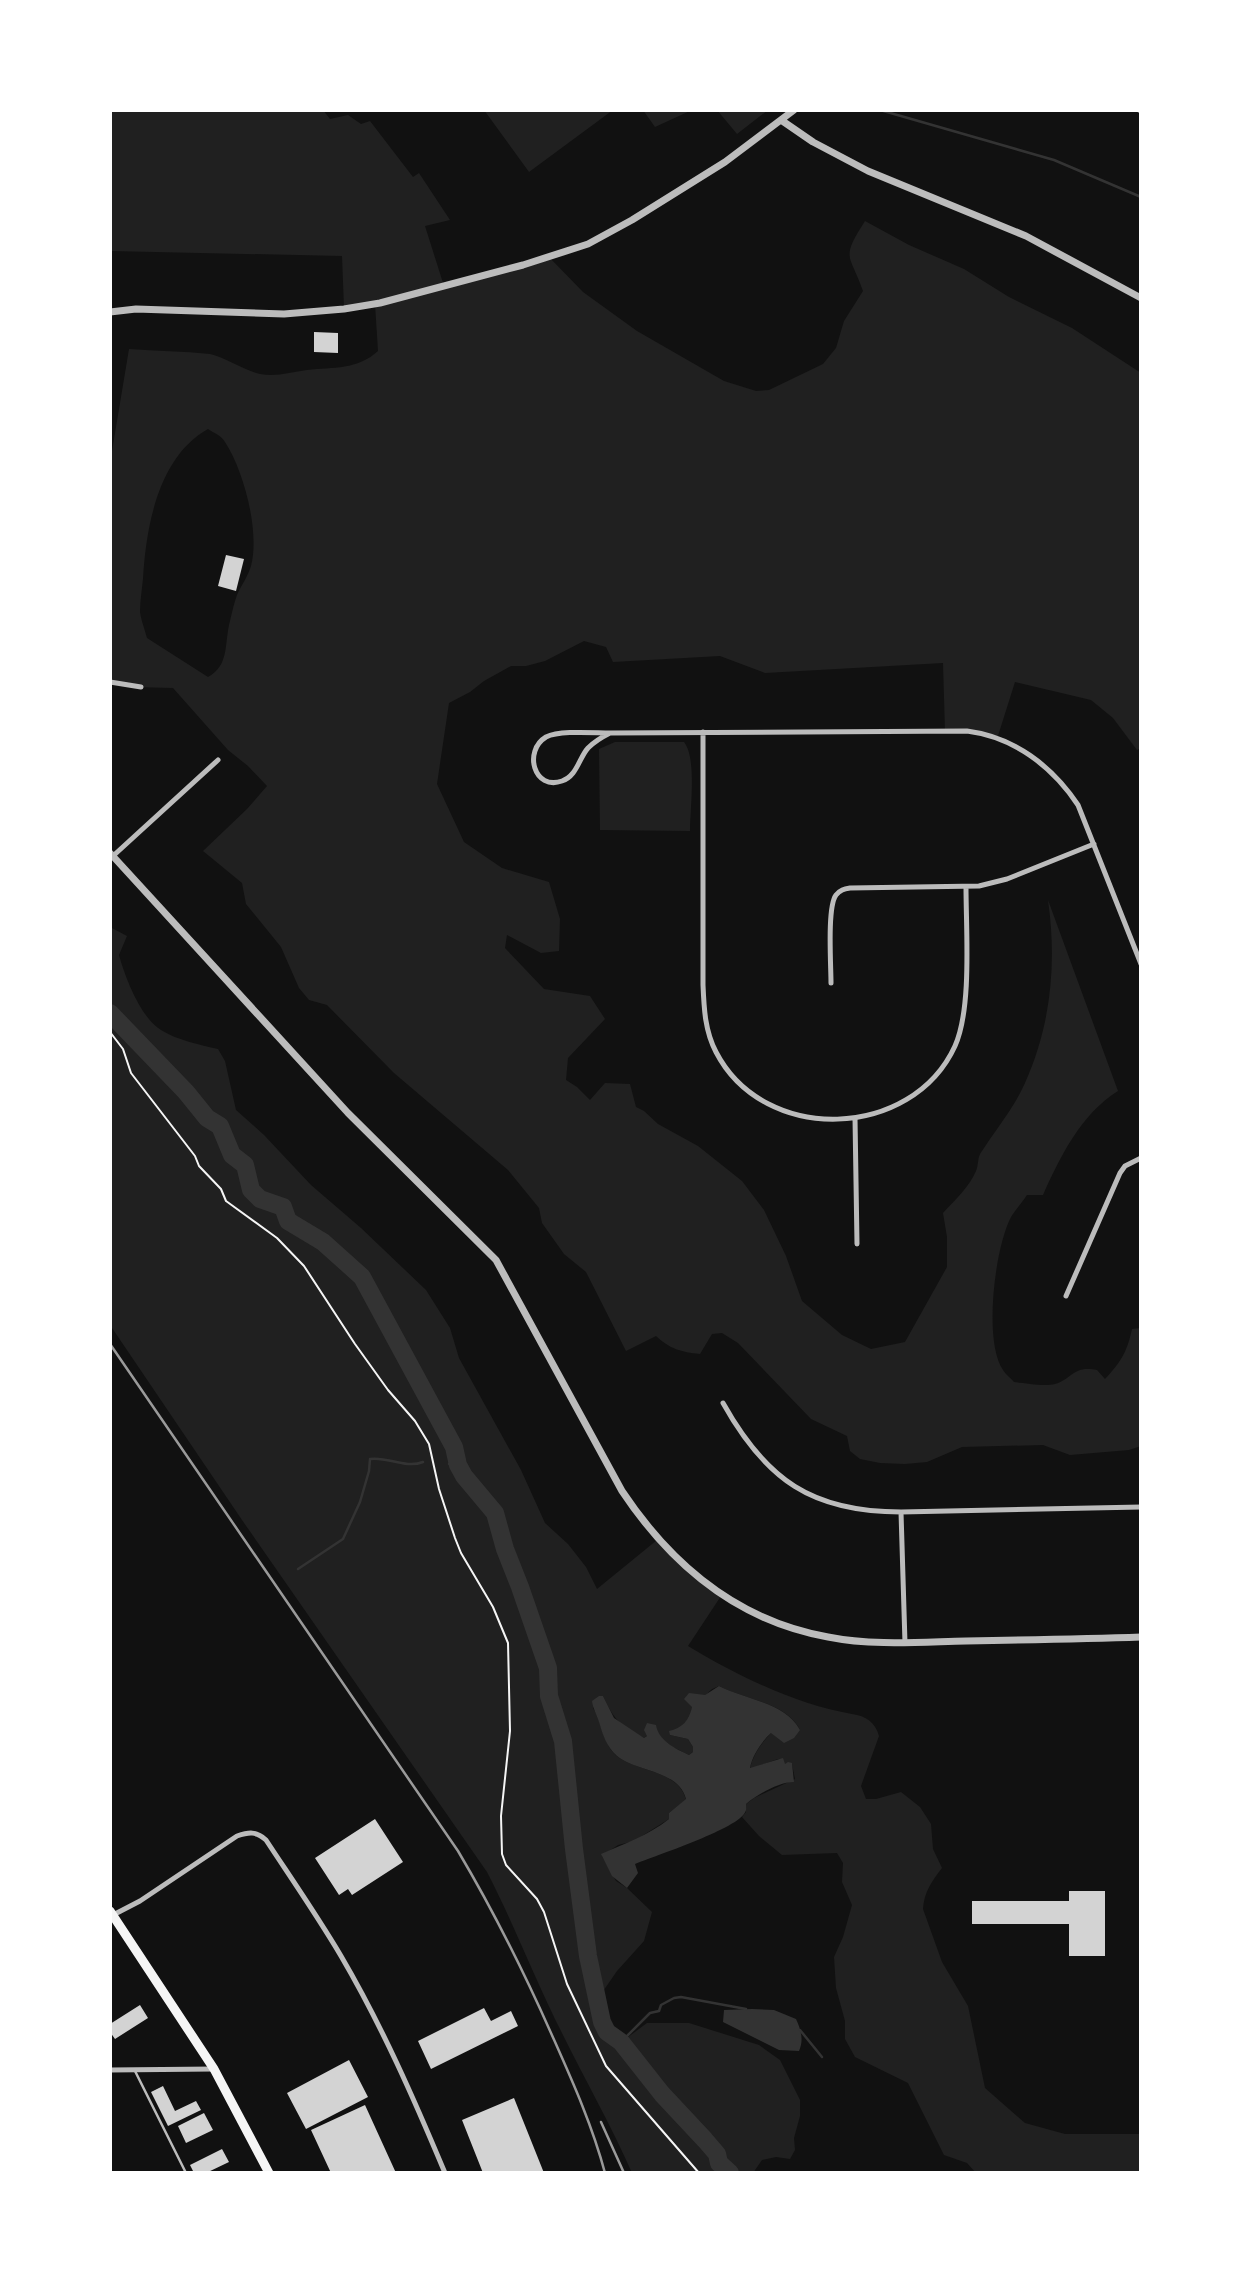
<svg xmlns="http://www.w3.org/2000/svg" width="1251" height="2283" viewBox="0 0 1251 2283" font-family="Ubuntu,sans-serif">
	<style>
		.green { fill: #202020; fill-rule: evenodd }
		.water { fill: #333 }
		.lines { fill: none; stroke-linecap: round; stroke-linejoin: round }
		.stream { stroke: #333; stroke-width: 2.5 }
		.river { stroke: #333; stroke-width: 18 }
		.building { fill: #d3d3d3 }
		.path { stroke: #f5f5f5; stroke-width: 2 }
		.service { stroke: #bcbcbc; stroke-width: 2.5 }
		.minor { stroke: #bcbcbc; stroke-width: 5 }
		.tertiary { stroke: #bcbcbc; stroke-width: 7 }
		.primary { stroke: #f5f5f5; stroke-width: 9 }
		.rail { stroke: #9a9a9a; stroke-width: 2.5 }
	</style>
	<rect width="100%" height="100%" fill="#111"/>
	<path class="green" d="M110,110H323L330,119L348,115L361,124L370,121L413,177L419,173L450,220L425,226L444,286L548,256L583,292L637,331L724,381L756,391L769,390L823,364L836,348L844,321L863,291C850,253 840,260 865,221L909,245L964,269L1009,297L1072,328L1141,373V748L1137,750L1113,718L1091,700L1015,682L997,739L977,733L945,732L943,663L765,673L720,656L613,662L606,647L584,641L545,661L526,666H511L484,681L470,692L449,703L437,784L464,842L502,868L549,882L560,919L559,951L541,953L507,935L505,948L544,989L590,996L605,1019L568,1058L566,1080L577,1087L590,1100L605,1083L630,1084L636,1107L644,1111L658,1124L698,1146L742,1181L764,1210L786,1256L802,1301L842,1335L871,1349L905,1342L947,1267V1237L943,1213C954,1201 970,1186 976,1171C979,1164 977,1157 982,1151C996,1129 1014,1108 1025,1083C1051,1025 1057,963 1048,900L1118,1091C1081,1114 1060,1157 1043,1195H1027C1022,1203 1015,1210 1011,1217C995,1247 983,1341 1003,1370C1006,1375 1011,1378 1014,1382C1026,1383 1044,1387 1055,1384C1072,1379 1073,1365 1097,1370L1105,1379C1121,1362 1127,1352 1132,1329L1141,1328V1446L1129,1450L1070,1455L1043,1445L962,1447L927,1462L905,1464L880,1463L860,1459L850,1451L847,1436L811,1419L738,1343L722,1333L712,1334L700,1354C681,1352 670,1349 656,1336L626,1351L586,1272L564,1254L542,1223L539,1208L508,1170L394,1073L327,1005L309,1000L299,988L281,947L246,904L242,883L203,851L247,809L267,786L248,766L228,750L173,688L133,687L110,683V463L129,349C156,351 183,351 210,354C225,357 243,370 260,374C277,377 291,372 307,370C334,367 357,370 378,351L375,304L344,308L342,256L110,251ZM208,429C214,433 222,436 225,442C244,471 260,532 251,566C248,576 241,586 237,595C234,603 232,612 230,621C224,643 230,665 208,677L147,638C145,630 141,620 140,612C140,601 142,589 143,579C146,527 158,457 208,429Z
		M484,110H613L529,172Z
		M643,110H692L655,127Z
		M717,110H768L737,134Z
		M615,742H684C697,758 690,809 690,831L600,830L599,749Z
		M110,927L127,936L119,955C125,977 140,1017 161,1030C177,1040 200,1045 218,1049L225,1061L236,1110L264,1135L311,1185L361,1228L426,1290L450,1328L459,1358L521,1470L545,1523L568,1544L586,1567L597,1589L657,1540L721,1596L688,1646C736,1675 797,1705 852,1714C866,1716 875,1722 879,1736L861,1786L866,1799H876L901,1792L920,1807L931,1824L933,1849L942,1868C932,1881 924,1892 923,1909L942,1962L968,2006L985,2088L1025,2123L1065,2134H1141V2173H976L967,2163L944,2155L908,2083L855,2057L845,2039V2021L836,1988L834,1957L843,1937L852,1905L842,1882L843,1863L837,1853L782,1855L759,1836L742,1817L746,1812V1804L754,1798L795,1779L792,1764L785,1765L778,1759L750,1769C752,1756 763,1741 772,1732L776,1734L800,1730C786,1702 745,1700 719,1686L712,1689L692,1708L690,1717L684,1725L670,1735L688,1739L693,1747V1752L689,1755C678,1750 660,1741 656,1729L644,1738C620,1726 615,1721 603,1696L593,1708C603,1724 602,1744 618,1757C638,1772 679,1770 686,1800L669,1813V1819L634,1841L618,1845L602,1856L616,1881L627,1888L652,1912L644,1941L617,1971L597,2000C601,2022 603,2029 620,2043L647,2023H689L759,2045L780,2060L800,2100V2116L794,2138L795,2150L790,2159L776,2157L762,2160L753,2173H632C611,2125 585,2080 562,2033C535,1980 514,1924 487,1872L242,1520L110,1325Z"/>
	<path class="water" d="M719,1686C746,1700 785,1702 800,1730L794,1738L784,1743L771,1733C762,1741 752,1756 750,1768L783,1758L785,1764L788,1762L792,1763L794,1782C779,1782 758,1794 746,1804C746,1809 747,1810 744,1814C733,1830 655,1856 635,1864L638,1873L627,1888L612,1876L601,1854C624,1844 649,1835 669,1819V1813L686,1799C679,1770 636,1772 617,1756C606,1746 603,1735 599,1722C597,1715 593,1709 592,1701L599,1696H603L614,1718L644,1738L647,1736L644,1730L647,1723L656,1725C658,1740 676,1749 689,1755L693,1752V1747L688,1739L670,1735L669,1731C682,1728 689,1721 692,1707L684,1699L689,1693L705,1695Z
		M752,2009L774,2010L796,2019C801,2030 804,2040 799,2051L779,2050L723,2022L724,2010Z"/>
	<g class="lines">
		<path class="stream" d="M880,110L1054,160L1141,197
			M449,1464L458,1465
			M298,1569L343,1539L360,1502L369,1471L370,1459C387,1456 405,1469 423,1462
			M800,2030L822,2057
			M621,2042L650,2013L659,2011L661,2005L674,1998L681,1997L746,2009"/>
		<path class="river" d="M110,1013L186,1092L207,1118L220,1126L232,1155L245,1165L251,1190L260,1199L283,1207L288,1221L323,1242L362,1277L454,1447L458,1465L464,1476L495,1513L505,1549L520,1587L548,1668L549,1696L563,1741L574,1849L588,1956L602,2022L607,2032L621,2042L662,2094L705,2140L717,2154L719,2163L730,2173"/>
	</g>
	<path class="building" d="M314,332L338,333V353L314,352Z
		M226,555L244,559L236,591L218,586Z
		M375,1819L403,1862L352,1895L348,1889L339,1895L315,1858Z
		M1069,1891H1105V1956H1069V1924H972V1901H1069Z
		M140,2005L148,2018L115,2039L110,2032V2024Z
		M484,2008L491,2021L511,2011L518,2026L431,2069L418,2041Z
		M349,2060L368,2097L306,2129L287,2093Z
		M163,2086L175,2111L196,2101L201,2110L168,2126L151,2092Z
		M514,2098L544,2173H483L462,2120Z
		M365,2105L396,2173H331L311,2130Z
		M204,2113L213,2130L186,2143L178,2126Z
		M222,2149L229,2162L206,2173H194L190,2165Z"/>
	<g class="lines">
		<path class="path" d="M110,1032L123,1049L131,1073L195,1156L199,1166L221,1189L226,1201L277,1238L304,1266L355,1344L388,1390L415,1421L429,1444L439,1489L455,1538L461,1553L493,1607L508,1643L510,1731L501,1816L502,1854L506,1865L537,1899L544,1912L567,1984L606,2066L699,2173"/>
		<path class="service" d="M135,2071L186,2173"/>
		<path class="minor" d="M1139,110L1141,111
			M110,682L141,687
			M703,732V985C704,1009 705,1031 716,1052C764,1145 912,1140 955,1046C972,1008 966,931 966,887
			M610,733C602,737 595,741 588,748C579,758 577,776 562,781C534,791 523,751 546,737C560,730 594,733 610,733L967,731C1014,737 1052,766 1078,805L1141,964
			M113,856L218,760
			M831,983C831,965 827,907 836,895C840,890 844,889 850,888L979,886L1007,879L1094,844
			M855,1118L857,1244
			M1066,1296L1120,1173L1125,1166L1141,1158
			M723,1403C766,1480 812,1512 901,1512L1141,1507
			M901,1512L905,1643
			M113,1915L140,1901L237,1836C249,1832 256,1831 266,1840C291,1878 318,1917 341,1956C382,2026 414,2099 445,2173
			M110,2070L214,2069"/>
		<path class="tertiary" d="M781,120L813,142L868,171L1026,236L1141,298
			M110,312L136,309L284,314L344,309L380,303L523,265L588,244L632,220L725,162L794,110
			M110,853L348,1113L496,1260L622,1491C672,1566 738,1621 828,1637C873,1646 920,1642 966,1641C1024,1640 1082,1639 1141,1637"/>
		<path class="primary" d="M110,1911L214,2069L269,2173"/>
		<path class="rail" d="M110,1344L458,1851C493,1910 523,1970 551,2033C571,2078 592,2124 605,2173
			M601,2122L624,2173"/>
	</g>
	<rect width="1251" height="2283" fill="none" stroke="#ffffff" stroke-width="224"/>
</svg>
